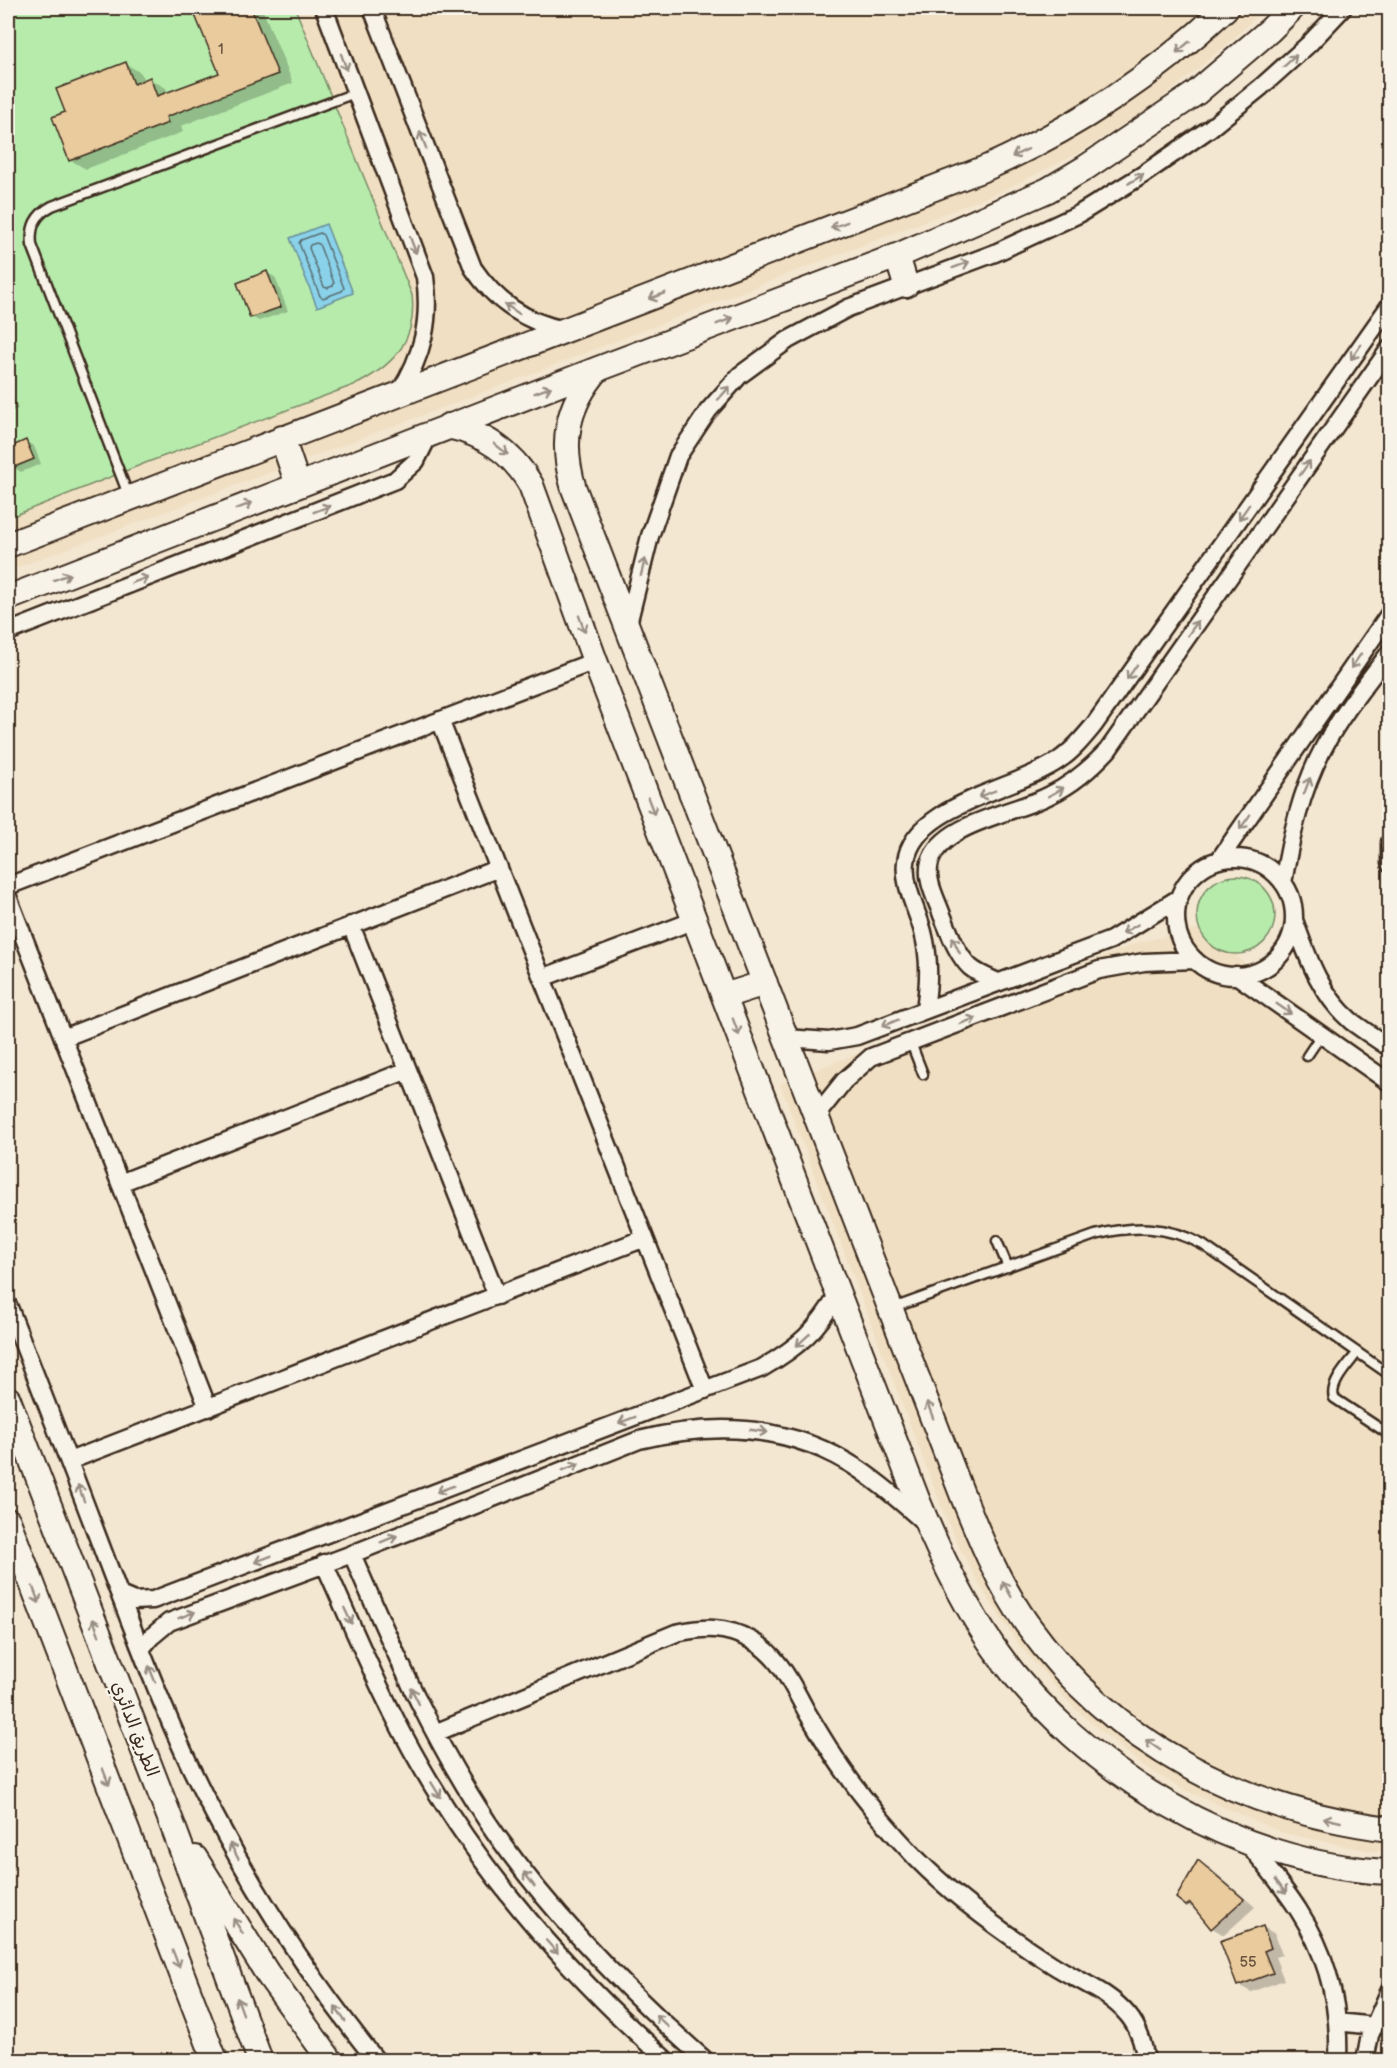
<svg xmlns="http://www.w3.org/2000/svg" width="1397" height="2068" viewBox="0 0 1397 2068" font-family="'Balsamiq Sans','Playpen Sans Arabic',sans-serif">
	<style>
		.built { fill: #f0dfc2 }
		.green { fill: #b7ebac; stroke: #798a65; stroke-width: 1.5 }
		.water { fill: #89d2ea; stroke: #6a8f98; stroke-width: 1.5 }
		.shadow { fill: #0003 }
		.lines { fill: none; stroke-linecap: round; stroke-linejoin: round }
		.shore { stroke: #5a6d70; stroke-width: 1.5 }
		.building { fill: #eacb9d; stroke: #3b2a1e; stroke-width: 1.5 }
		.lane-casing { stroke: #3b2a1e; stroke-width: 13 }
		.street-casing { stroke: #3b2a1e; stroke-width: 21 }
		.secondary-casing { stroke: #3b2a1e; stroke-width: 28 }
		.lane { stroke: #f7f3e8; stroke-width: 8 }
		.street { stroke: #f7f3e8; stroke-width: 16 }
		.secondary { stroke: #f7f3e8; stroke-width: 24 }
		.oneway { stroke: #998e83 }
		.labels { text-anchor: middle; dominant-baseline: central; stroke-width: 5; stroke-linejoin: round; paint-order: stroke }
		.number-label { font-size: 15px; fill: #67523e }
		.street-label { font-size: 18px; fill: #3b2a1e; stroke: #f7f3e8 }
	</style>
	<rect width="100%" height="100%" fill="#f3e7d2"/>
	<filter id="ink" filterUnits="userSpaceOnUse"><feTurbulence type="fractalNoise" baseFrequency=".0167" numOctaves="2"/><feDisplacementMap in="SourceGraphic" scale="12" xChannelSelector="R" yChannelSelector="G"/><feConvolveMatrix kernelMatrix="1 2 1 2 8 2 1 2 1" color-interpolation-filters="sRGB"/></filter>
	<g filter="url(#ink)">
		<path class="built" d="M8,8H1265L1231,41L1159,101L1081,152L997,193L516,380L8,571Z
			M1222,923L1233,951L1252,971L1389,1069V1851H1370L1283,1833L1180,1788L1143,1766L1074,1708L1018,1644L984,1592L961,1551L941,1506L780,1084L1140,942Z"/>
		<path class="green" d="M8,8H295L412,295C417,339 396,363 359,383L148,462L8,518Z
			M1197 915a39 39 0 1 1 78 0a39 39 0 1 1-78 0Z"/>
		<path class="water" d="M326,224L353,293L317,307L290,238Z"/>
		<path class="shadow" d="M194,8H262L293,83L181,126L183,132L86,169L70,160L67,112L126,64L141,73L145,81L150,79L166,88L168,93L221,74Z
			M267,273L275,277L288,311L259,321L251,317Z
			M8,382L18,409L8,413Z
			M26,442L34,446L41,464L21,472L13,467L8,449Z
			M1198,1862L1210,1868L1255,1907L1224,1935L1212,1928L1199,1912L1187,1905Z
			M1263,1927L1275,1934L1282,1955L1275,1957L1284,1980L1251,1992L1238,1985Z"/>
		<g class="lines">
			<path class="shore" d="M320,233L323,235L344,288L342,291L323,298L320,296L299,243L301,240Z
				M316,243L319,244L334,283L333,286L327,288L324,287L309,248L310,245Z"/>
		</g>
		<path class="building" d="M192,8H251L278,74L166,117L168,123L69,161L52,117L65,112L56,89L126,62L134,84L150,77L157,96L219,73Z
			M267,271L281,307L250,318L237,283Z
			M26,440L34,459L12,468L8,458V448Z
			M1198,1860L1244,1899L1211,1929L1190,1903L1186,1906L1176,1898Z
			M1263,1926L1271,1948L1264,1951L1273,1973L1237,1986L1220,1941Z"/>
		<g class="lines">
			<defs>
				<path id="lane" d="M129,497L32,245C30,227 35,215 52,206L355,93
					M911,1043L923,1074
					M1307,1056L1321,1035
					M997,1241L1008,1267
					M893,1308L1095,1235C1133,1225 1167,1225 1203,1245L1390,1375
					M1357,1353C1349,1364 1329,1384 1334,1398L1390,1435"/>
				<path id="street" d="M324,8L425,277C431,320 423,356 399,393
					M372,8L473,268C496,302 525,322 565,330
					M628,624L650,536L678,456L708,411L740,375L788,340L848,308L995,253L1079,214L1144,174L1209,129L1261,87L1309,44L1343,8
					M8,632L395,480L416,461L430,433
					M440,720L705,1390
					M1390,842V864
					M1176 917a59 59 0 1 1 118 0a59 59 0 1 1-118 0Z
					M1219,860L1390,613
					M1283,883C1291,836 1301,790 1324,747C1342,713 1367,683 1390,652
					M8,886L595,661
					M8,897L208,1408
					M1294,920C1308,958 1320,994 1351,1021C1363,1030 1377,1039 1390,1048
					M351,925L497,1296
					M1236,975L1390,1083
					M542,978L695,920
					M998,982C989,978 978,974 970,967C957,955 949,931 942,915C936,898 925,880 930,862C942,822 1017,813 1050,795C1073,784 1090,769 1108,750L1390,348
					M925,1009C929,982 930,959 923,932C917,909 903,886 906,862C912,805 1018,789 1059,760C1073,751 1084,737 1094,725L1390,305
					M63,1038L499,868
					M786,1038L829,1041L857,1036L1111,940L1179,898
					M816,1116L844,1081L871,1057L1099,970L1144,962L1195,960
					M120,1183L408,1070
					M8,1305C42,1392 76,1479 109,1567C141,1650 172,1735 214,1814C260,1902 314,1983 376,2060
					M69,1461L645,1238
					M352,1554C394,1651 436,1749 498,1837C557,1920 629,1993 705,2060
					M324,1563C355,1632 384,1703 422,1768C486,1879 571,1975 666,2060
					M120,1595L134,1601L153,1600L762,1368C800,1346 816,1331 839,1293
					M141,1649L151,1637L169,1622L352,1554L639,1440C716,1421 792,1424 860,1470C883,1486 904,1504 925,1523
					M435,1733L676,1633C704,1627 725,1626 751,1640C779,1654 793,1687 808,1714C819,1732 830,1751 842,1768C864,1800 890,1831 917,1859C957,1900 1005,1934 1053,1965C1078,1981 1108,1991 1128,2015C1139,2028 1143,2044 1146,2060
					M1246,1841C1264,1864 1284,1887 1299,1911C1328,1956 1340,2008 1338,2060
					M1337,2022L1374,2026
					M1365,2060L1370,2035L1390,1990"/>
				<path id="secondary" d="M897,256L906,285
					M598,369C566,406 560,443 574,489L962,1494C980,1538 999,1585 1027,1624C1114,1745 1244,1811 1390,1829
					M448,426C485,434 512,452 531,485L595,661L917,1499C938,1551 962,1602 994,1648C1082,1771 1237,1866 1390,1872
					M282,438L298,485
					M8,545L986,168C1078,127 1153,76 1226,8
					M8,598L598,369L897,256L1048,190L1085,168L1196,93L1270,30L1292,8
					M724,996L765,983
					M8,1399L171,1821L260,2060
					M8,1521L215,2060
					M195,1858L267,1973L330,2060"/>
			</defs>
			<use href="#lane" class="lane-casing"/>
			<use href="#street" class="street-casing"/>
			<use href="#secondary" class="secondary-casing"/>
			<use href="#lane" class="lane"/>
			<use href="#street" class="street"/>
			<use href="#secondary" class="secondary"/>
		</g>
		<defs><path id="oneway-shaft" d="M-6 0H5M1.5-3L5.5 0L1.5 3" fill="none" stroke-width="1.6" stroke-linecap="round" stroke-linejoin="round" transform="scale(1.5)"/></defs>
		<g class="oneway">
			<use href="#oneway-shaft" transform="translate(1183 47) rotate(140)"/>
			<use href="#oneway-shaft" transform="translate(1290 61) rotate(-42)"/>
			<use href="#oneway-shaft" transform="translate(344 62) rotate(70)"/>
			<use href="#oneway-shaft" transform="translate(423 140) rotate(-111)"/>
			<use href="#oneway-shaft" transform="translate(1020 153) rotate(155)"/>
			<use href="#oneway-shaft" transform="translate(1136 179) rotate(-31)"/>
			<use href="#oneway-shaft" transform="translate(839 225) rotate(159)"/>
			<use href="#oneway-shaft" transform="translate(413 245) rotate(69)"/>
			<use href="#oneway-shaft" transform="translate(961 265) rotate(-20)"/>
			<use href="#oneway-shaft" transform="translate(657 296) rotate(159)"/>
			<use href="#oneway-shaft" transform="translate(512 309) rotate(-146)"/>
			<use href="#oneway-shaft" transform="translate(725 321) rotate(-21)"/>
			<use href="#oneway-shaft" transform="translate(1356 352) rotate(125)"/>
			<use href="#oneway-shaft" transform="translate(543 390) rotate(-21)"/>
			<use href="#oneway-shaft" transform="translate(724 393) rotate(-48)"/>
			<use href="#oneway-shaft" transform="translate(501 449) rotate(39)"/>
			<use href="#oneway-shaft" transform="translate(1305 468) rotate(-55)"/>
			<use href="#oneway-shaft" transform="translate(244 506) rotate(-21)"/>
			<use href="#oneway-shaft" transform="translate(322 509) rotate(-21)"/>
			<use href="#oneway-shaft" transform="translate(1244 512) rotate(125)"/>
			<use href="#oneway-shaft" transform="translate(643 567) rotate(-76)"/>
			<use href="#oneway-shaft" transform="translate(62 577) rotate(-21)"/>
			<use href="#oneway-shaft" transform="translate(140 580) rotate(-21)"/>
			<use href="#oneway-shaft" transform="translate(582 624) rotate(70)"/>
			<use href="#oneway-shaft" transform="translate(1193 628) rotate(-55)"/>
			<use href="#oneway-shaft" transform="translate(1356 661) rotate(125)"/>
			<use href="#oneway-shaft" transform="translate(1132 672) rotate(125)"/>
			<use href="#oneway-shaft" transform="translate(1307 786) rotate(-69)"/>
			<use href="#oneway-shaft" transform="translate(1056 792) rotate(-29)"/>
			<use href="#oneway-shaft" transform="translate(987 794) rotate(157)"/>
			<use href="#oneway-shaft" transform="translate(651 806) rotate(69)"/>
			<use href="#oneway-shaft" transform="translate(1245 822) rotate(125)"/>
			<use href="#oneway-shaft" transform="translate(1130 929) rotate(150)"/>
			<use href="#oneway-shaft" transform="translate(956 945) rotate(-115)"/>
			<use href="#oneway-shaft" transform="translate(1284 1009) rotate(35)"/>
			<use href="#oneway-shaft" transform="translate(968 1021) rotate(-21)"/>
			<use href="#oneway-shaft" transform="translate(890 1023) rotate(158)"/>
			<use href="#oneway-shaft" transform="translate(736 1027) rotate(69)"/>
			<use href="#oneway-shaft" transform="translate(803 1340) rotate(138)"/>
			<use href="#oneway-shaft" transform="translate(930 1410) rotate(-111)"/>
			<use href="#oneway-shaft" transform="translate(627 1420) rotate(159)"/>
			<use href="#oneway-shaft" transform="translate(759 1431) rotate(8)"/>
			<use href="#oneway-shaft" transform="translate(571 1467) rotate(-22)"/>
			<use href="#oneway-shaft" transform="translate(445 1489) rotate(159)"/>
			<use href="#oneway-shaft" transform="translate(81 1493) rotate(-111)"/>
			<use href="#oneway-shaft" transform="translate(389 1539) rotate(-22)"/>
			<use href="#oneway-shaft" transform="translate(263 1559) rotate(159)"/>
			<use href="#oneway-shaft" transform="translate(1007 1589) rotate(-119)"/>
			<use href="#oneway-shaft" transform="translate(36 1595) rotate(69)"/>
			<use href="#oneway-shaft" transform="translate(187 1615) rotate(-21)"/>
			<use href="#oneway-shaft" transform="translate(348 1616) rotate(65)"/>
			<use href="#oneway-shaft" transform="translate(96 1627) rotate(-111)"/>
			<use href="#oneway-shaft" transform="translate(152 1674) rotate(-112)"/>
			<use href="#oneway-shaft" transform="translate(415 1696) rotate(-116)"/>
			<use href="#oneway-shaft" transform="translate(1153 1745) rotate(-145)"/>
			<use href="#oneway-shaft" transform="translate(106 1777) rotate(69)"/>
			<use href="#oneway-shaft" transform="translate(436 1790) rotate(59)"/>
			<use href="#oneway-shaft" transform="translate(1332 1820) rotate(-167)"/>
			<use href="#oneway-shaft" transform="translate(234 1851) rotate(-119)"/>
			<use href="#oneway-shaft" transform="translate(529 1879) rotate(-127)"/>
			<use href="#oneway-shaft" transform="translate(1281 1887) rotate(53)"/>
			<use href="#oneway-shaft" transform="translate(238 1926) rotate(-122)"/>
			<use href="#oneway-shaft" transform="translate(552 1947) rotate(48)"/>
			<use href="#oneway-shaft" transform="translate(176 1959) rotate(69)"/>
			<use href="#oneway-shaft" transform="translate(240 2006) rotate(-110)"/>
			<use href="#oneway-shaft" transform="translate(340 2014) rotate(-126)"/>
			<use href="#oneway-shaft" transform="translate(662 2021) rotate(-136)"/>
		</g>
	</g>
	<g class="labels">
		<g class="number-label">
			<text x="221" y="49">1</text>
			<text x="1248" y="1962">55</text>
		</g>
		<g class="street-label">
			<text transform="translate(135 1729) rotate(69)">الطريق الدائري</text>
		</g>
	</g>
	<rect width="1397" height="2068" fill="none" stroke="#f7f3e8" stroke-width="30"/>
	<rect x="15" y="15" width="1367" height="2038" fill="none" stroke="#3b2a1e" stroke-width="2" filter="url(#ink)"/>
</svg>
